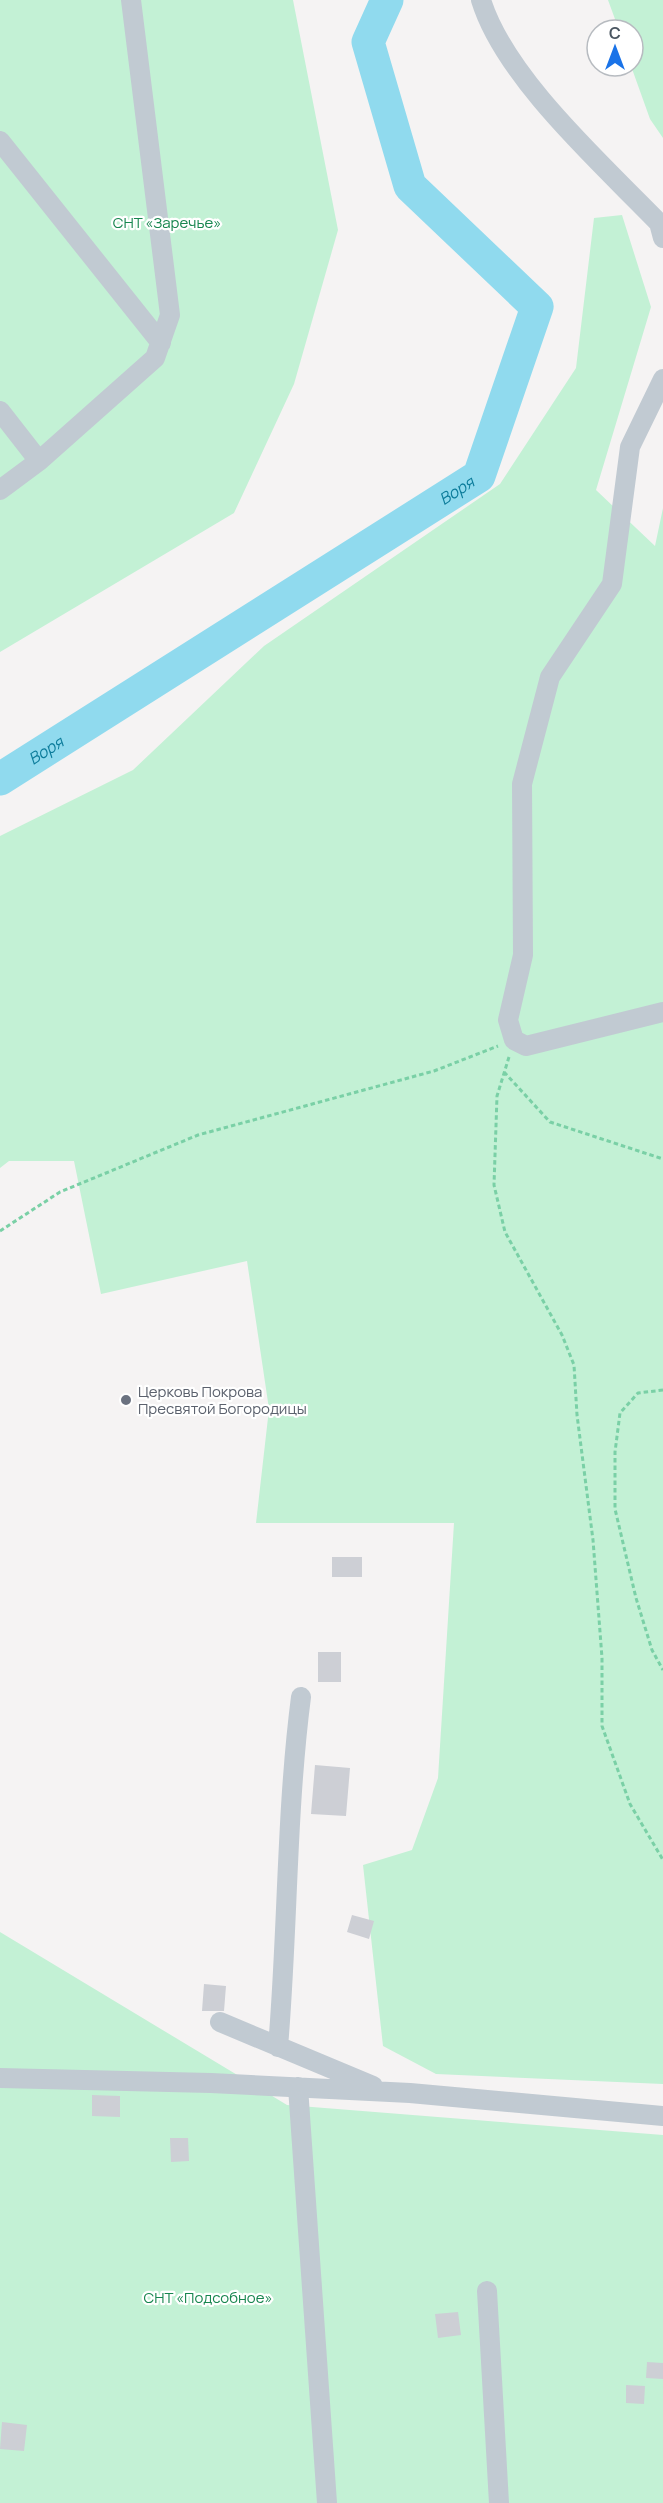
<svg xmlns="http://www.w3.org/2000/svg" width="663" height="2503" viewBox="0 0 663 2503" font-family="Manrope,sans-serif">
	<style>
		.green { fill: #c3f1d5 }
		.lines { fill: none; stroke-linecap: round; stroke-linejoin: round }
		.river { stroke: #90daee; stroke-width: 33 }
		.building { fill: #cdcfd5 }
		.path { stroke: #7ad0a6; stroke-width: 3; stroke-dasharray: 4.5 3; stroke-linecap: butt }
		.minor { stroke: #c1cad2; stroke-width: 20 }
		.worship-dot { fill: #6b7280; stroke: #fff; stroke-width: 2 }
		.labels { text-anchor: middle; dominant-baseline: central; stroke-width: 4.5; stroke-linejoin: round; paint-order: stroke }
		.park-label { font-size: 15px; fill: #17864f; stroke: #fff }
		.worship-label { font-size: 15px; fill: #5b616d; stroke: #fff; text-anchor: start }
		.water-label { font-size: 16px; font-style: italic; fill: #0c7c9b; stroke: #fff }
	</style>
	<rect width="100%" height="100%" fill="#f5f3f3"/>
	<path class="green" d="M0,0H293L338,230L294,384L234,513L0,652Z
		M608,0H663V138L650,119L631,66L633,30H619Z
		M622,215L651,307L596,490L655,546L663,508V2084L436,2074L383,2046L363,1865L412,1850L438,1778L454,1523H256L269,1409L247,1261L101,1294L74,1161H9L0,1168V836L133,770L264,646L500,484L576,368L594,218Z
		M0,1932L287,2105L663,2135V2503H0Z"/>
	<g class="lines">
		<path class="river" id="s1" d="M0,779L479,476L537,307L410,186L368,42L387,0"/>
	</g>
	<path class="building" d="M332,1557H362V1577H332Z
		M318,1652H341V1682H318Z
		M315,1765L350,1768L346,1816L311,1814Z
		M352,1915L374,1921L369,1939L347,1932Z
		M204,1984L226,1986L224,2011H202Z
		M92,2095L120,2096V2117L92,2116Z
		M170,2138H188L189,2161L171,2162Z
		M458,2312L461,2335L438,2338L435,2314Z
		M647,2362L663,2363V2379L646,2378Z
		M626,2385L645,2386L644,2404L626,2403Z
		M2,2422L27,2425L24,2451L0,2449Z"/>
	<g class="lines">
		<path class="path" d="M509,1057L497,1096L494,1185L505,1232L562,1335L574,1365L577,1415L593,1540L602,1658V1726L630,1804L663,1860
			M504,1072L550,1122L663,1159
			M0,1231L60,1192L198,1135L434,1071L498,1046
			M663,1390L638,1393L620,1413L615,1452V1509L636,1598L652,1650L663,1670"/>
		<path class="minor" d="M481,0C505,78 602,164 659,223L663,238
			M0,141L161,343
			M663,379L630,447L612,584L550,677L522,784L523,955L508,1020L514,1040L526,1046L663,1012
			M0,411L39,461
			M0,490L39,461L155,358L170,315L131,0
			M220,2022L373,2086
			M278,2047C288,1930 286,1813 301,1697
			M0,2078L211,2083L410,2093L663,2116
			M298,2087L327,2503
			M487,2291L499,2503"/>
	</g>
	<circle class="worship-dot" cx="126" cy="1400" r="6"/>
	<g class="labels">
		<g class="park-label">
			<text x="167" y="222">СНТ «Заречье»</text>
			<text x="208" y="2297">СНТ «Подсобное»</text>
		</g>
		<g class="worship-label">
			<text x="138" y="1391">Церковь Покрова<tspan x="138" dy="17">Пресвятой Богородицы</tspan></text>
		</g>
		<g class="water-label">
			<text stroke="none"><textPath href="#s1" startOffset="540">Воря</textPath></text>
			<text stroke="none"><textPath href="#s1" startOffset="54">Воря</textPath></text>
		</g>
	</g>
	<g transform="translate(615 48)"><circle r="28" fill="#ffffff" stroke="#b7bbc0" stroke-width="1.5"/>
	<path d="M0-4.5L10 22L0 15L-10 22Z" fill="#1a73e8"/>
	<text y="-9" font-size="16" font-weight="bold" text-anchor="middle" fill="#4a5661">С</text>
	</g>
</svg>
